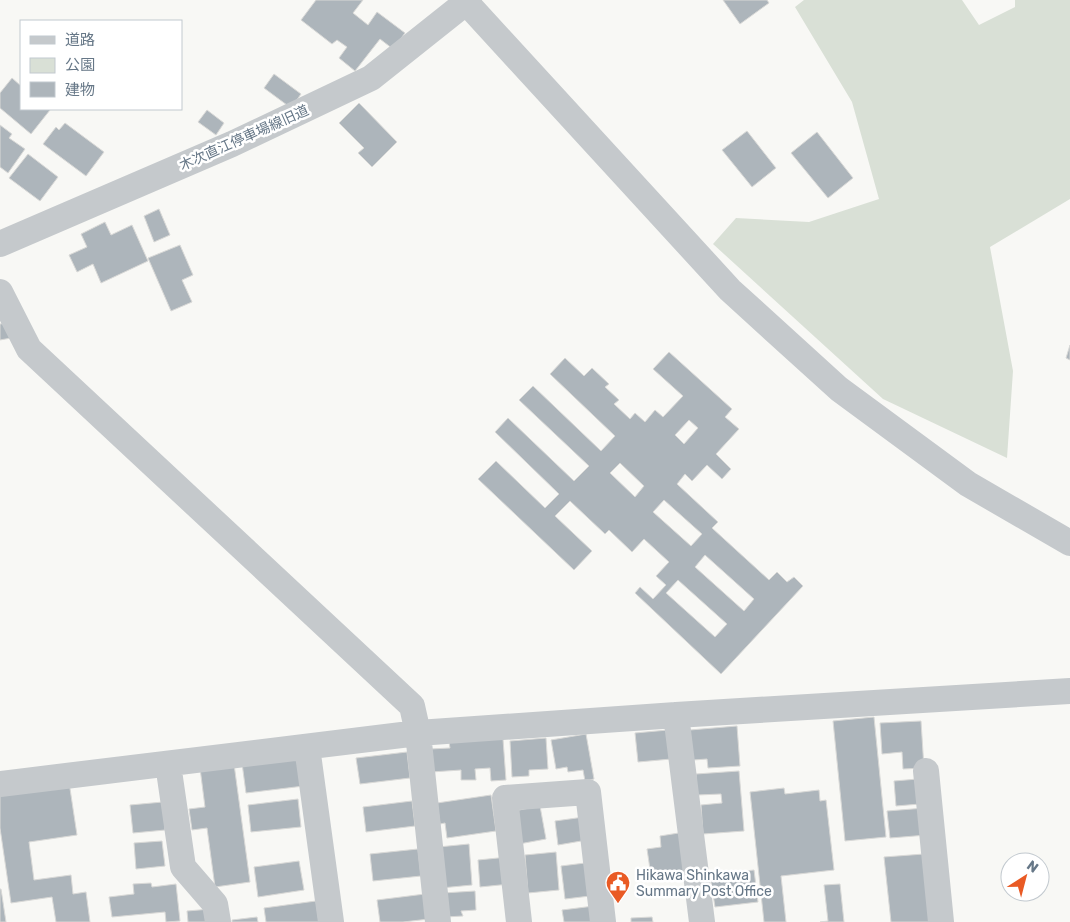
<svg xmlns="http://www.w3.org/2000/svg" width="1070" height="922" viewBox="0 0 1070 922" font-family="Rubik,'Noto Sans JP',sans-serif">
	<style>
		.green { fill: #d9e0d6 }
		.building { fill: #adb5bb; stroke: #d9d9d7; fill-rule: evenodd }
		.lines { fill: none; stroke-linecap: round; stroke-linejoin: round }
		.minor { stroke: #c5c9cc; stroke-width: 26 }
		.labels { text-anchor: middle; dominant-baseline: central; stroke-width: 5; stroke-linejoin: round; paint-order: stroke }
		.street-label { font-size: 14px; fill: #667787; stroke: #fff }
		.poi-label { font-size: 14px; fill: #667787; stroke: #fff; text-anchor: start }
	</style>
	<rect width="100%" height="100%" fill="#f8f8f5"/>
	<path class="green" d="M804,0H962L979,25L1015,7V0H1070V199L990,247L1013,371L1007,458L883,399L713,244L736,218L809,222L879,199L852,102L795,7Z"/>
	<path class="building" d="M316,0H363L353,13L368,25L377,12L405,33L393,49L380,39L355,71L339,58L347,47L337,40L332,44L301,20Z
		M723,0H767L769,3L740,24Z
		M274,74L301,94L291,108L264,88Z
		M12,78L21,86V109H48L50,110L31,134L0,108V93Z
		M359,103L397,142L372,167L358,153L364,148L339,123Z
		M207,110L224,123L216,135L198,122Z
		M65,123L104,152L86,176L43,144L56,127L59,130Z
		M0,125L12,134L9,138L25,149L8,173L0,167Z
		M747,131L776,168L752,187L722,150Z
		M817,132L853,178L828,198L791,153Z
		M28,154L58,177L40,201L9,178Z
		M159,209L170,235L154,242L144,216Z
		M105,222L111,235L132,225L148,261L101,283L93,264L77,272L69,255L87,247L81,234Z
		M180,245L193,275L182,280L192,302L171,311L148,258Z
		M8,323L11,338L0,340V324Z
		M1070,345V360L1066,358Z
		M669,352L732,409L725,417L739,429L716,454L731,469L722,479L707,465L692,481L685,474L677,484L718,522L712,528L769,580L777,572L787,582L794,577L803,586L721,674L635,593L640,587L653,599L666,585L656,576L669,562L644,539L632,552L609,530L605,534L570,501L555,516L592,551L574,570L478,479L496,461L545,508L559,494L495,432L508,418L574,481L589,466L519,400L533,386L601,451L615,436L550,374L565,358L584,376L592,368L609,384L605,387L619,400L614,404L630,419L635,413L645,422L655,410L663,417L683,396L653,369ZM689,420L698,428L684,444L675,435ZM620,463L644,486L635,497L610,473ZM664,500L702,534L691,546L653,512ZM705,555L754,599L744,611L695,567ZM678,580L727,624L715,637L666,593Z
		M874,717L886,837L845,841L833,721Z
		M921,721L924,768L903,769L902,752L882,754L880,723Z
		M737,726L740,766L708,768L707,759L693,760L690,730Z
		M668,730L671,759L638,762L635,733Z
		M586,734L594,779L585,781L583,770L568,772L567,767L556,769L551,740Z
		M546,738L548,769L529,770V776L512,777L510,741Z
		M503,739L506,780L491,781L490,768L475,769L476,780H461V770L431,772L430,749L450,748L449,742Z
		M407,752L410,778L360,784L356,758Z
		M300,756L304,786L246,793L242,763Z
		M234,764L250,882L215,887L207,828L192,830L189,809L205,807L200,768Z
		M739,771L744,831L703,834L701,805L722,803L721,794L697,795L696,774Z
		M918,779L920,804L896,806L894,781Z
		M69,782L77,835L29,842L34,880L71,875L73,894L86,892L90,922H56L52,897L11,903L0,828V792Z
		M784,788L785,794L819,790L820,801L826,800L834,870L781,876L786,922H764L750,792Z
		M491,795L496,831L447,838L445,823L440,824L437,803Z
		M298,799L301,827L251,832L248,805Z
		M412,801L415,826L366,832L363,807Z
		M163,802L165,830L133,833L130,805Z
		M540,806L546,839L519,844L514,811Z
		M925,808L927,835L890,838L887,811Z
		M584,817L587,840L558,845L555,821Z
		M685,832L689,871L651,876L647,849L661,847L660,836Z
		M162,841L165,866L136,869L134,843Z
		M469,844L472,885L441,888L438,847Z
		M418,849L421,876L373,881L370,854Z
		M556,852L559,890L528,893L525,855Z
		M924,854L931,922H891L884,857Z
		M508,857L510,884L480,887L478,860Z
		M299,861L304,890L258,897L254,867Z
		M585,863L590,896L565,899L561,866Z
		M754,870L758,902L715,907L710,875Z
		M151,883L152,887L176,884L180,921L166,922L165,912L112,917L109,897L134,894L133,884Z
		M840,884L844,922H820L828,921L824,885Z
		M0,889H1L6,922H0Z
		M475,891L476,910L461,911L463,916L445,917L443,893Z
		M425,894L429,919L403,922H380L377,900Z
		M316,901L319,922H266L264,908Z
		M594,906L596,922H564L562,910Z
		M211,909L213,922H188L187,911Z
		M257,917L258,922H232V920Z
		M652,917L653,922H631V918Z"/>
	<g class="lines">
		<path class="minor" d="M464,0L730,290L839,389L968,484L1070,543
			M0,244L232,144L371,78L469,0
			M0,292L29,349L412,706L418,733L438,922
			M676,715L702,922
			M307,747L331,922
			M168,764L183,867L215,904L218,922
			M926,771L941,922
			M0,784L418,733L676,715L1070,691
			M519,922L505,798L588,792L603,922"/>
	</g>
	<defs>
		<symbol id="civic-pin" viewBox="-11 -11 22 30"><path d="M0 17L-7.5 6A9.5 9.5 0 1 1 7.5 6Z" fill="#e95a24" stroke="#fff"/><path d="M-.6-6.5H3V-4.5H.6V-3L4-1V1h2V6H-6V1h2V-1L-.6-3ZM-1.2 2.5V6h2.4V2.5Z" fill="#fff"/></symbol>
	</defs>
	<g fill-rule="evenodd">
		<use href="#civic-pin" x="604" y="869" width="28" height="38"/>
	</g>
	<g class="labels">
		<g class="street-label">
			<text transform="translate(244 138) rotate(-24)">木次直江停車場線旧道</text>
		</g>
		<g class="poi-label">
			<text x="636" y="875">Hikawa Shinkawa<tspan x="636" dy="16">Summary Post Office</tspan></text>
		</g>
	</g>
	<rect x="20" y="20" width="162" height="90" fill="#ffffff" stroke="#c2c9cf"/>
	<rect x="30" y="36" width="25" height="8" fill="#c5c9cc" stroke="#c2c9cf"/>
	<text x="65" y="45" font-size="15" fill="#667787">道路</text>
	<rect x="30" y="58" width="25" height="15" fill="#d9e0d6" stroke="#c2c9cf"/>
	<text x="65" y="70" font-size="15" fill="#667787">公園</text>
	<rect x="30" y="82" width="25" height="15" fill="#adb5bb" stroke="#c2c9cf"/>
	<text x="65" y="95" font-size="15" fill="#667787">建物</text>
	<g transform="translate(1025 877) rotate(36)"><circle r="24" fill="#ffffff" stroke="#c2c9cf"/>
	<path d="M0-4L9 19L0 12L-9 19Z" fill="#e95a24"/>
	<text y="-8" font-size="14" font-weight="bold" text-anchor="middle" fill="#667787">N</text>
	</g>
</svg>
